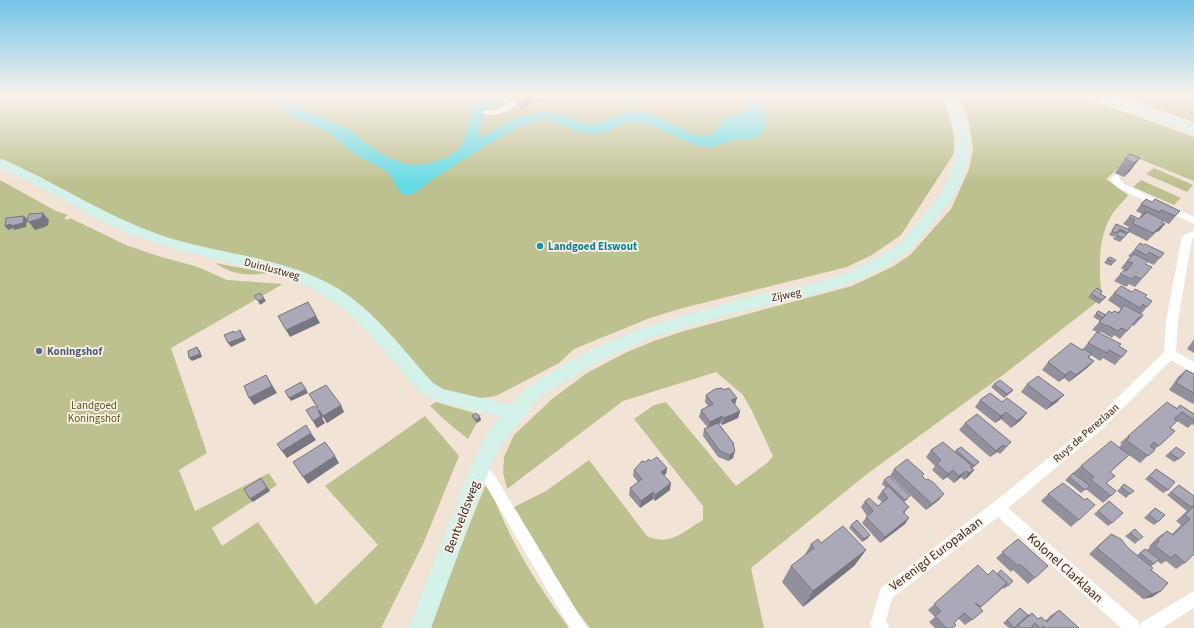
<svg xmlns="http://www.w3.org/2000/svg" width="1194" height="628" viewBox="0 0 1194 628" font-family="'Source Sans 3',sans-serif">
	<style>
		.green { fill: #bdc190 }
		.water { fill: #66dbe4 }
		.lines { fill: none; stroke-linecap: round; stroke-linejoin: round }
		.street { fill: #fff; fill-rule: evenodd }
		.secondary { fill: #d4f1ea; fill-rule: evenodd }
		.wall { fill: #93909e }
		.shaded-wall { fill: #787681 }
		.building { fill: #aba8b8; stroke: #787681 }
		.culture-dot { fill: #0f9aa8; stroke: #fdf1e7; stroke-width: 1.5 }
		.service-dot { fill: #5c6f8a; stroke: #fdf1e7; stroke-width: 1.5 }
		.labels { text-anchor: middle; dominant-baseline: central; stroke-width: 3.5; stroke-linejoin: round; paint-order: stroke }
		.culture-label { font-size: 11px; font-weight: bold; fill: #0d838f; stroke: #fdf1e7; text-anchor: start }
		.street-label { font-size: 11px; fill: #332d29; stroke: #fdf1e7 }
		.service-label { font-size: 11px; font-weight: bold; fill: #4e5e75; stroke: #fdf1e7; text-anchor: start }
		.park-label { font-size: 11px; fill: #55581b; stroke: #fdf1e7 }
		.near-street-label { font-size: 13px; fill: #332d29; stroke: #fdf1e7 }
	</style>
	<rect width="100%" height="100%" fill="#f2e3d7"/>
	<path class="green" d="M0,96H942C949,115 957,135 953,155L901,235L872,255L847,267L679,309L650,318L574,349L559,363L496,396L481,398L457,395L435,386L321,281L174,240L117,219L40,177L0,159Z
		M958,96H1080L1194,137V181L1132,156L1106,179L1128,195C1123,202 1115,209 1111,216C1097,240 1099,272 1102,298L1003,375L867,474L751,568L764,628H590L571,603L514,507L546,491L589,460L647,536C670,547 684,531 703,520V506L634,419L654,405L666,402L736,486L767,463L773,456L752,411L743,395L716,372L623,401L507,489L503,473L504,457L514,435L552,399L587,373L625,353L654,341L684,331L852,286L892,267L910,255L951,209L969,169L973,150L971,135L968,120Z
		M1121,96H1194V122Z
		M1154,168L1193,185L1187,192L1146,174Z
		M0,180L56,211L68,215L64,218L68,220L70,218L126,245L158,256L198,267L227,280L283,284L171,348L207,453L179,470L195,511L269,473L277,485L212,528L222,546L258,522L316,605L378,545L325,486L425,416L459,456L424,542L381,628H0Z
		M1141,180L1181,198L1174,205L1133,187Z
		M215,263L268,273C246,276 233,275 215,263Z
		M436,402L481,415L468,439L447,422L430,406Z
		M485,486L490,487C508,539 537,584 569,628H428Z"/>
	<path class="water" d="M268,96H288L309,112L348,129L381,154L405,164L414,165L430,163L448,157L459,149L464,140L471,116L469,110L475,96H504L490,105L486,110L478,135L480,137L484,136C510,120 529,106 562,115C572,118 581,124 591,124C612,123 621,106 647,113C662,117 690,136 703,136C718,135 715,127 723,120C730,114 740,114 748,110L746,104L731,96C738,96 748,94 753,96C768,101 765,121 764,133L751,139L734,140L712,147H704L695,145L650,125L633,122L626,123L599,134L582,133L547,120L535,121L517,128L479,150L435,178L413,194L404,195L400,192L388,172L355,154L328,132L292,117L276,100Z"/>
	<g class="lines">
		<path class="street" d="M520,96H530C521,105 492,122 481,112L485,110H497Z
			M1116,175L1119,176L1120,180L1124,184L1194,217V224L1118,188L1110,180L1113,176Z
			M1194,231V238L1192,239L1178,321L1176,352L1194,362V373L1171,360L1101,430L1008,508L1139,622L1140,627L1142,622L1194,591V608L1162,628H1121L998,517L892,598L886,621L890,628H872L870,624L881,588L993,503L1093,422L1164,352L1166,321L1182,237L1184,235Z
			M480,463L485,465L495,476L587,628H570L485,484L473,469L475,465Z"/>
		<path class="secondary" d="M945,96H957L970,140L968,160L961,182L949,203L911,249L887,266L861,279L842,286L806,297L744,310L650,338L594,364L542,395L502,444L489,470L431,628H409L470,469L488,432L501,417L438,402L421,393L362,326L340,306L311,288L282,276L177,250L127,233L98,219L28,181L0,168V159L5,160C55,183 102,213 154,233C213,254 284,256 337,288C375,311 403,350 433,383L443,389L511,405L530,385L582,354L639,329L744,298L806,285L832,278L851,271L877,258L901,243L936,201L947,182L956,160L958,140Z
			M1092,96H1109L1194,125V133L1094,98Z"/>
	</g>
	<path class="wall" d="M518,96H532L533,102L523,108L516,105L515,98Z
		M534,96H550L540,102L534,99Z
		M1140,158L1129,172L1124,177L1115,173L1125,159Z
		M1152,202L1180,211L1169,224L1162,221V222L1165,224L1159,231L1156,232L1147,241L1129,232L1120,242L1113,239L1118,233H1117L1114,237L1109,235L1116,224L1127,229L1129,227L1123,224L1129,217L1139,219H1140L1139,218L1142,214L1136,211L1141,204Z
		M1144,245L1164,253L1154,265L1147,262L1145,264L1152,267L1135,287L1129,284L1126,287L1114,281L1124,270L1126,271L1121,268L1130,257L1128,256L1135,249Z
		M1107,259L1116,260L1111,266L1104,263Z
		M1102,291L1100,294L1106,297L1099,304L1088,297L1091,294Z
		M1132,292L1152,301L1141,314V318L1134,326L1132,325L1120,339L1114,335L1112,338L1101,332L1099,333L1119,346L1127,351L1115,365L1103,358L1100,361L1091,355L1089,358L1094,361L1087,368L1069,382L1064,378L1059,382L1042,370L1048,362L1082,350L1097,332L1092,330L1100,321L1093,317L1098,311L1106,315L1118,312L1121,309L1108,300L1114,293Z
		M1194,339V353L1187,349Z
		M1186,370L1194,374V403L1193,404L1169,390L1178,377Z
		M994,384L1013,390L1010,393L1004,398L991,387Z
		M1027,384L1057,402L1046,410L1021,392Z
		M990,393L1021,420L1011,428L1001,419L995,423L975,407L980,400Z
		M309,394L344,412L327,423L323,417L322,418L325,423L317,428L306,410L317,408Z
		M706,395L735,405L740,411L738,418L722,425L720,423L719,424L734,444L733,458L728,461L718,457L703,436L704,429L708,428L699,417L701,410L708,406L705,402Z
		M1167,402L1177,408L1180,405L1194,414V426L1192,424L1188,428L1177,421L1170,428L1175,431L1140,463L1129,455L1110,472L1106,483L1111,496L1103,503L1086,489L1081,493L1065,480L1081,466L1119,447L1122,444L1120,443Z
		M472,416L480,417L481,420L477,423L473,419Z
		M965,423L1011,442L1005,449L1000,454L997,452L990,457L959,430Z
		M1176,447L1179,459L1174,462L1165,456Z
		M931,450L955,452L956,450L979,462L972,469L974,470L968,477L964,480L961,477L954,483L947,477L943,480L932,470L935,466L926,457Z
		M651,461L667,468L666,474L664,475L670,490L655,501L653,499L640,508L629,495L630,488L638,482L633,476L634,470Z
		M894,469L924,474L922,477L926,480L939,500L926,510L890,476Z
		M1156,469L1168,490L1163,493L1145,479Z
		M884,480L908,499L904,502L905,524L880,543L862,523L867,516L861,507L865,501L878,506L882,502L877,498L882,491L886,488L882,484Z
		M1124,484L1130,494L1126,498L1117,491Z
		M1179,485L1194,496V554L1185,563L1176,569L1166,561L1161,564L1157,561L1154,564L1150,567L1161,591L1152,597L1143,599L1089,554L1103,541L1111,534L1137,555L1145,549L1147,550L1150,547L1149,546L1158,537L1167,531L1172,534L1181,525L1176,521L1189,509L1187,511L1167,495Z
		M1048,494L1079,520L1071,527L1041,501Z
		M1109,501L1112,523L1108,526L1094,514Z
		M1155,508L1158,522L1154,525L1144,518L1151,511Z
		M851,525L868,538L862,542L849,528Z
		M1135,529L1139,540L1135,544L1125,536Z
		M1018,539L1035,578L1028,584L1013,570L1011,572L996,558Z
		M821,543L866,550L854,566L803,607L782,582L791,566L804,556L811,544Z
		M978,565L988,575L997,574L1013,581L1004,589L1003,588L980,608L972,620L965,625L958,618L954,623L952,628H935L929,622L935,617L928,610Z
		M1020,608L1028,615L1032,613L1038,619L1041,617L1045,621L1051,615L1059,610L1079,628H1009L1003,623Z"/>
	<path class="shaded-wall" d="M530,96H532L533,102L523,108L522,101Z
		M540,96H550L540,102Z
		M1140,158L1129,172L1124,177L1134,163Z
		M43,213L49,220L48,225L45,227L35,230L29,222Z
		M24,216L27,219L26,227L14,230L13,228L8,230L5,226Z
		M1165,224L1159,231L1156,232L1147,241L1162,225Z
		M264,298L266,301L260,305L258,301Z
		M316,316L320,323L290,337L286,330Z
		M240,330L246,340L231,347L228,343Z
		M197,347L200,351L202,357L192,361L189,358Z
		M1094,361L1087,368L1069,382L1076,375Z
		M1070,371L1064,378L1059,382L1065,375Z
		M266,375L277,393L254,405L249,398Z
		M306,389L308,393L291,401L289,398Z
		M1013,390L1010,393L1004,398L1007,394Z
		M1064,395L1057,402L1046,410L1052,403Z
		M737,398L735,405L729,407L731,400Z
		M341,405L344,412L327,423L323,416Z
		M319,410L323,417L322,418L325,423L317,428L313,421L318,411Z
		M740,411L738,418L722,425L724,418Z
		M1006,412L1001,419L995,423L1001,416Z
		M1027,413L1021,420L1011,428L1017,421Z
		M722,416L720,423L708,429L710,422Z
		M480,417L481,420L477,423L476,420Z
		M311,433L316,440L287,458L282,451Z
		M1003,445L997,452L990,457L996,451Z
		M735,451L733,458L728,461L730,455Z
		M335,456L339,463L308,484L303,477Z
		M667,468L666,474L660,478L661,472Z
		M953,470L947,477L943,480L948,474Z
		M974,470L968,477L964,480L969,473Z
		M966,471L961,477L954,483L959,476Z
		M261,478L270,491L253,502L250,499Z
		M671,483L670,490L655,501V495Z
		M653,492V499L640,508L641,501Z
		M944,494L939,500L926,510L932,504Z
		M909,507L904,513L903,512Z
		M909,518L905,524L880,543L885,537Z
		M870,535L868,538L862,542L864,539Z
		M866,550L854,566L803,607L813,591Z
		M1161,591L1152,597L1143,599L1152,594Z"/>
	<path class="building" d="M518,96H530L522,101L515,98Z
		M1130,154L1140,158L1134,163L1125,159Z
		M1146,199L1152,202L1155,199L1180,211L1175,216L1161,210L1159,212L1141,204Z
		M1144,212L1146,213L1143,215L1142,214Z
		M1147,212L1163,220L1161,222L1165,224L1162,225L1153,233L1132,223L1135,220L1129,217L1131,215L1139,219Z
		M43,213L42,217L39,219L29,222L27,221L29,214Z
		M24,216L23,223L11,226V224L5,226L6,218Z
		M1116,224L1130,230L1128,233L1120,229L1116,233L1112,231Z
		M1120,231L1127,234L1123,238L1116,235Z
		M1140,243L1144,245L1145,244L1164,253L1160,258L1149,252L1146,255L1135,249Z
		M1134,254L1148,261L1145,264L1152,267L1141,279L1135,276L1132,279L1120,274L1124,270L1126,271L1133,263L1127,261Z
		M1110,257L1116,260L1114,262L1107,259Z
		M1121,286L1132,292L1135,289L1147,295L1145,297L1152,301L1147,307L1143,304L1140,308L1114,293Z
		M1097,288L1102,291L1100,294L1106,297L1102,300L1091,294Z
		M260,293L264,298L258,301L254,296Z
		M308,302L316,316L286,330L278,316Z
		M1124,305L1143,315L1141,318L1139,317L1127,331L1121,328L1118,331L1107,325L1106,326L1099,322L1109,311L1112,313L1114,311L1119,313Z
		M1098,311L1106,315L1103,318L1096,313Z
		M240,330L243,337L228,343L224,335L234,331L235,333Z
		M1097,332L1121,344L1119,346L1127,351L1122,357L1109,350L1107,353L1088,343Z
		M1071,343L1082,350L1084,349L1092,354L1088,357L1094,361L1076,375L1070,371L1065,375L1048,362Z
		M197,347L200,354L189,358L188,351Z
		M1186,370L1194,374V393L1176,383Z
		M266,375L272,386L249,398L244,386Z
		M1038,376L1064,395L1052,403L1027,384Z
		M1000,380L1013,390L1007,394L994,384Z
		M301,382L306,389L289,398L285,391Z
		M326,385L341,405L323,416L319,410L318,411L321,416L313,421L306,410L314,406L316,408H318L309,394Z
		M722,388L723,390L729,388L737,398L731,400L740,411L724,418L722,416L710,422L701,410L713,404L706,395L715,389Z
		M990,393L1002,402L1007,398L1027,413L1017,421L1006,412L1001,416L980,400Z
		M1167,402L1177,409L1180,405L1194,414V420L1182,412L1174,419L1177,421L1170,428L1175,431L1159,446L1154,442L1150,446L1155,450L1148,456L1126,440L1129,438L1128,436Z
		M476,413L480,417L476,420L472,416Z
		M977,414L1011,442L1006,447L1003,445L996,451L965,423Z
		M718,423L734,444H733L735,451L730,455L720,451L704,429Z
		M306,425L311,433L282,451L277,444Z
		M1111,441L1129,455L1110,472L1115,476L1106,483L1116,491L1111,496L1091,480L1094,477L1081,466Z
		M325,442L335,456L303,477L293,462Z
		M943,442L972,466L970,467L974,470L969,473L966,471L959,476L953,470L948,474L937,464L941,460L931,450Z
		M961,447L979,462L974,466L956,450Z
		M1176,447L1185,453L1179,459L1170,453Z
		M657,457L667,468L661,472L671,483L655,495L653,492L641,501L630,488L642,479L634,470L642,461L645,462L649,459L651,461Z
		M907,459L924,474L922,476L926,480L928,479L934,483L944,494L932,504L894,469Z
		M1156,469L1175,482L1168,490L1149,476Z
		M1073,473L1090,486L1085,490L1069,477Z
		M889,476L910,496L905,500L884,480Z
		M261,478L267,488L250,499L244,489Z
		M1063,483L1085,500L1087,498L1095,505L1079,520L1048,494Z
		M1124,484L1134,491L1130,494L1121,487Z
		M1179,485L1194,496V505L1191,507L1171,492Z
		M888,486L909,507L903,512L909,518L885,537L866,517L873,511L865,501L869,498L878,506L888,498L882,491Z
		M1109,501L1123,513L1112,523L1098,511Z
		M1193,507H1194V554L1185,563L1175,554L1171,558L1155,546L1159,541L1158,540L1167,531L1173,535L1190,519L1185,515Z
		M1155,508L1165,515L1158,522L1149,515Z
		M857,520L870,535L864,539L851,525Z
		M843,526L866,550L813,591L791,566L814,548L811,544L818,539L821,543Z
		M1135,529L1143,537L1139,540L1130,533Z
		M1111,534L1121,539L1128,548L1153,568L1151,570L1168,583L1161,591L1152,594L1097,548Z
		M1018,539L1048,566L1035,578L1020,564L1018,566L1002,552Z
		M1145,549L1159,559L1154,564L1140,553Z
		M978,565L988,575L993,570L1007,583L981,607L975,603L983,611L972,620L964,613L954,623L956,625L952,628H946L935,616L941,611L934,604Z
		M1001,570L1013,581L1008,586L1006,585L1007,583L997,574Z
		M1020,608L1028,615L1014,628L1007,620Z
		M1059,610L1079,628H1045L1043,626L1042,628H1040L1035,623L1031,628H1021L1018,625L1032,613L1038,619L1041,617L1047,622Z"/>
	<linearGradient id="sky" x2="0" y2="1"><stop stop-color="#74c4e6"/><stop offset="0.52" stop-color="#f9f2ed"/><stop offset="1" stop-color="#f9f2ed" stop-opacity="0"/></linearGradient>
	<rect width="1194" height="184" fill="url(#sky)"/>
	<circle class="culture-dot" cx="540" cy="246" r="4"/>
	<circle class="service-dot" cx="39" cy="351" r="4"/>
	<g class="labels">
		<g class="culture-label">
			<text x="548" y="246">Landgoed Elswout</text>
		</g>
		<g class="street-label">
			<text transform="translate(272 269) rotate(15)">Duinlustweg</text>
			<text transform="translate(786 295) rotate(-11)">Zijweg</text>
			<text transform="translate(1086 433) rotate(-41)">Ruys de Perezlaan</text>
		</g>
		<g class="service-label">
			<text x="47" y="351">Koningshof</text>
		</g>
		<g class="park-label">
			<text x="94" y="405">Landgoed<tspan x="94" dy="13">Koningshof</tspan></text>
		</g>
		<g class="near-street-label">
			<text transform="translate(462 517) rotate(-69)">Bentveldsweg</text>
			<text transform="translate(936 554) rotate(-37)">Verenigd Europalaan</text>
			<text transform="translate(1065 568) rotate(42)">Kolonel Clarklaan</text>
		</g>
	</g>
</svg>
